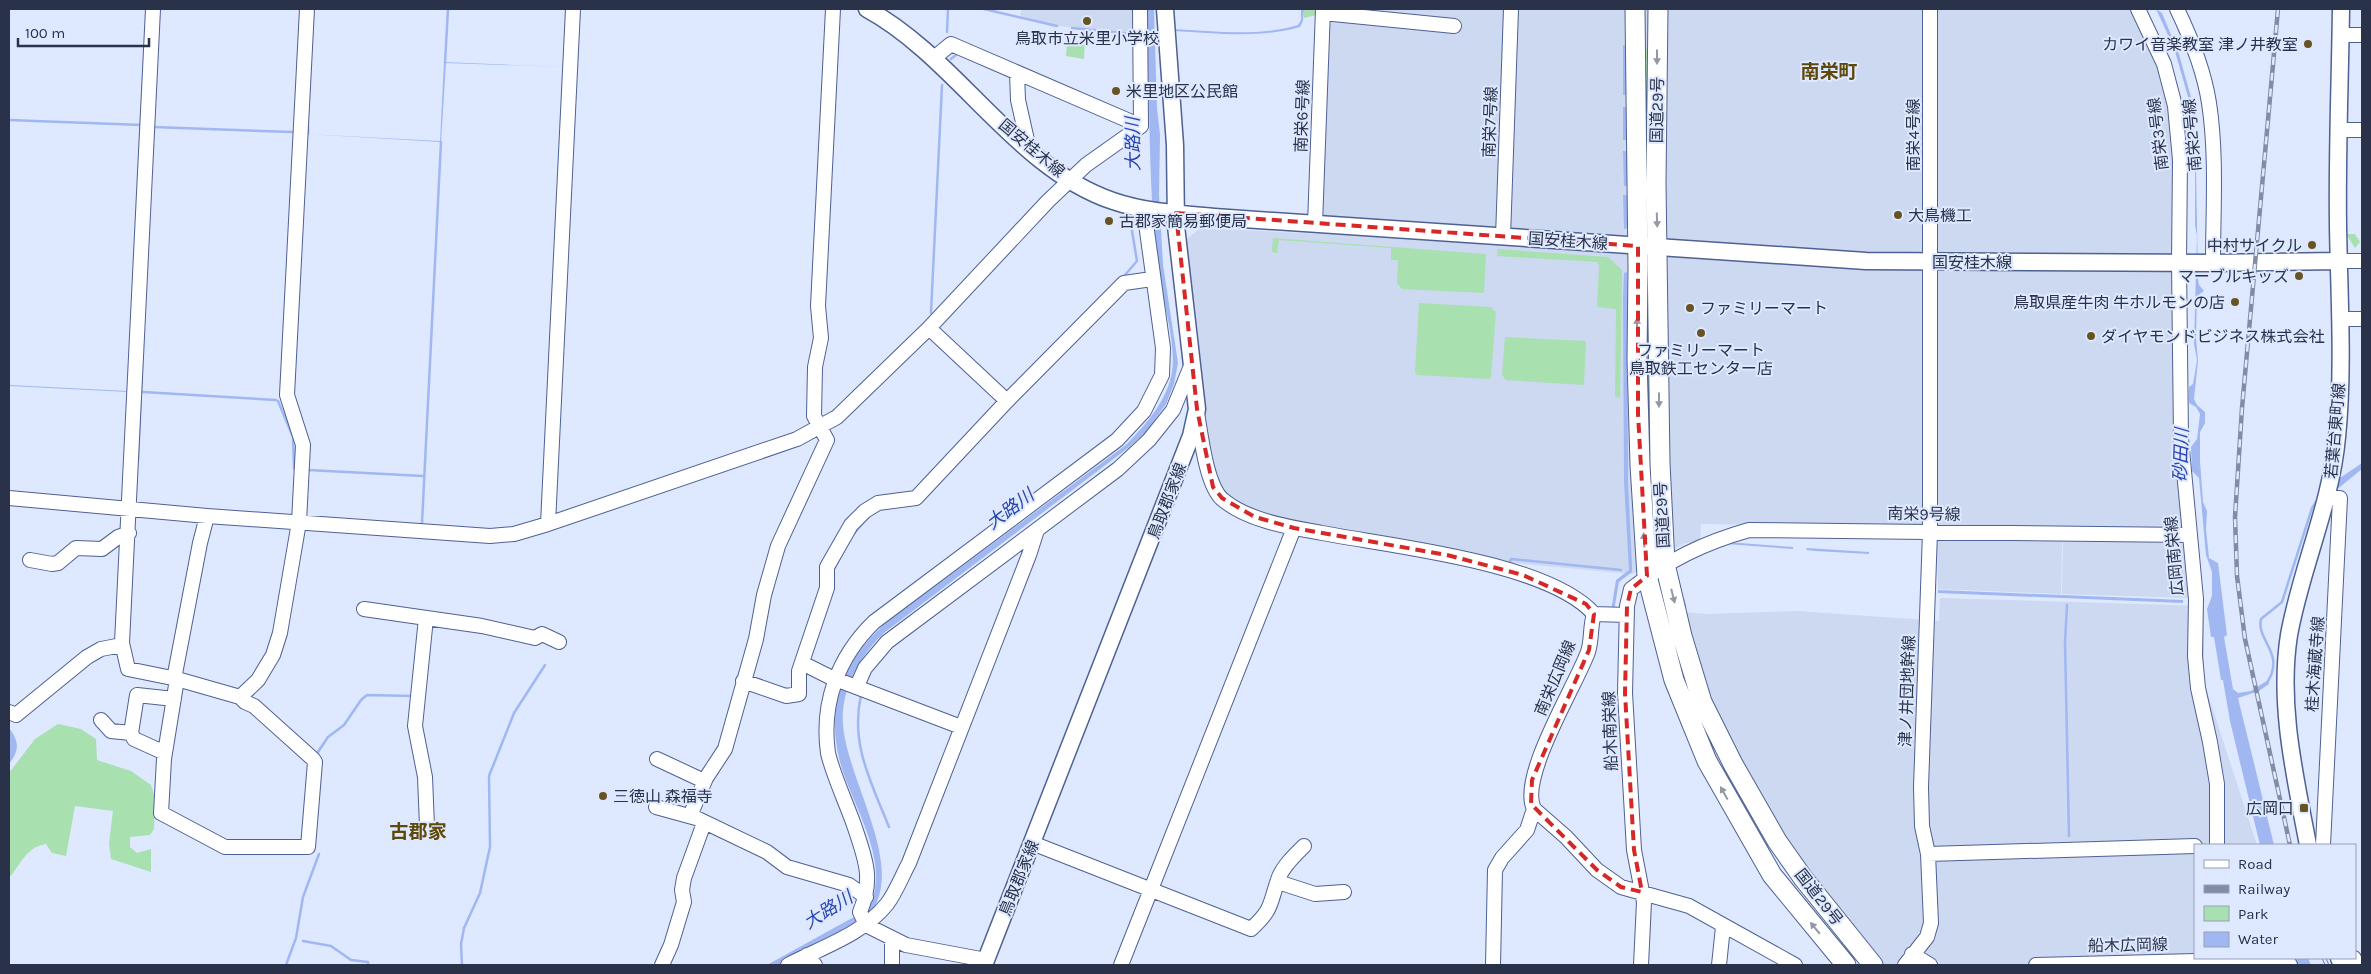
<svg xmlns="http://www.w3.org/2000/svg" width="2371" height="974" viewBox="0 0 2371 974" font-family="Karla,'Noto Sans JP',sans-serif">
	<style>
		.built { fill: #cdd8f1 }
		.green { fill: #a9e0af }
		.water { fill: #a0b7f2 }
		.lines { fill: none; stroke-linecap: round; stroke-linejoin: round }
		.stream { stroke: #a0b7f2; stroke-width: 2.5 }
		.minor-casing { stroke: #4e6193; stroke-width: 16 }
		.major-casing { stroke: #4e6193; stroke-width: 19 }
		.highway-casing { stroke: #4e6193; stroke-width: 21 }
		.minor { stroke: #fff; stroke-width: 14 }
		.major { stroke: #fff; stroke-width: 16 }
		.highway { stroke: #fff; stroke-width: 19 }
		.rail-casing { stroke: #828ca2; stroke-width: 4.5 }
		.rail { stroke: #dee8ff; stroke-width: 2.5; stroke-dasharray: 8; stroke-linecap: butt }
		.oneway { fill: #9498a4 }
		.marked { fill: none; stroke: #d62828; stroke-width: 4; stroke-dasharray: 10 6; stroke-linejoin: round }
		.poi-dot { fill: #685423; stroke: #dee8ff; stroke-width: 2 }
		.labels { text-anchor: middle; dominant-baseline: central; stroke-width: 4; stroke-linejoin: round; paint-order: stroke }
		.poi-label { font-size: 16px; fill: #293248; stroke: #dee8ff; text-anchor: start }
		.street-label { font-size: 16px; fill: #293248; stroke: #dee8ff }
		.water-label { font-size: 18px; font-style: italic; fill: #2945b2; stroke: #dee8ff }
		.quarter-label { font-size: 19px; font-weight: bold; fill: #5f490a; stroke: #dee8ff }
	</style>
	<rect width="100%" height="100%" fill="#dee8ff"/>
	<path class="built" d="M1022,9H1137L1135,32L1057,26L1020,16Z
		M1328,9H2133L2151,44L2174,126L2183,525L2179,530L1701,524L1700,540L1683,544L1632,574L1514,563L1511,569L1298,527L1225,499L1212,476L1184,241L1201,228L1321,234Z
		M1942,537L2062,539L2061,594L1938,589L1937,542Z
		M2063,539L2179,541L2183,546L2188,598L2062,594Z
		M1940,598L2204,606V682L2257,845H2195V958L2293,965H1884L1820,890L1761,806L1703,686L1682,612L1709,614L1797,611L1939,621Z"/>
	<path class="green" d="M1304,9H1316V15L1304,18Z
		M1067,41H1085L1084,59L1066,56Z
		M1645,48L1652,54L1649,220H1642Z
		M2346,234H2355L2360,242L2355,248Z
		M1273,238L1486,254L1484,293L1402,289L1397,283L1398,260H1391V248L1279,240L1277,253L1272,252Z
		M1497,249L1608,257L1622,270L1620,398L1615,396L1616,309L1597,307L1599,266L1597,262L1497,256Z
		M1647,274H1653L1651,484L1654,534H1651L1644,434Z
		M1419,303L1491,307L1496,312L1491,377L1489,379L1417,375L1415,371Z
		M1505,337L1586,341L1584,385L1506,380L1502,375Z
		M58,724L81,729L96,739L97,760L131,771L151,785L155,798L154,829L150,835L130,837V847L137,853L151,849V872L111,859L109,843L113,811L75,806L66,856L52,853L46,844C26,847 21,864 9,878V773L35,739Z"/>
	<path class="water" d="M1146,9H1154L1157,108L1160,135L1159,195L1163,265L1178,363L1174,384L1166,404L1146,432L1128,448L885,632C863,653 846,679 843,711C837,772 919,875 861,923C855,928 845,932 838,935C819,945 800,955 780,965H767L852,918L865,913C897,866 850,805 839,758C826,703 845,658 887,622L1127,444C1146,424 1168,400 1172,371C1177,341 1159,288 1156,255C1148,173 1150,91 1146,9Z
		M1301,9H1304L1303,21L1300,27C1259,39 1215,33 1173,31V29C1214,31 1258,37 1298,25L1301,20Z
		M2156,9L2162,13L2179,54L2192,101L2196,108L2193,132L2196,168L2198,279L2199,285L2204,291L2197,296L2196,338L2198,361L2194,399L2197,405L2205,412V423L2200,432V461L2203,502L2207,511L2206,529L2209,558L2218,563L2227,635L2224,637L2233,689L2238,693L2251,691L2268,680L2269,684L2259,691L2238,698L2274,845H2260L2230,721L2223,680H2221L2214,637H2211L2207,609L2212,596V572L2206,555L2199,478L2192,471L2191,447L2197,439L2200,414L2196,407L2189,403V387L2193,384L2197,360L2194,344L2197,236L2195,225V174L2192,126L2193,114L2174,48Z
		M1623,45H1626V95H1623Z
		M444,62L565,67L446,63L441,142L306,134L440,141Z
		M1623,107H1627V140H1623Z
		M1623,151H1627V186H1624Z
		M1623,195H1627V228L1624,229Z
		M1627,272L1628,482L1632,565V572L1619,582L1614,611H1611L1616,580L1629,570L1624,482L1623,298L1624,273Z
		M9,385L128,391V392L9,386Z
		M2362,463V469L2335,491L2337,480Z
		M1726,542L1793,547V549L1726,544L1696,558Z
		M1807,548L1869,552V554L1815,551L1806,550Z
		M1938,590L2183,600V603L1938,593Z
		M9,728C20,742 19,751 9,764Z
		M2294,958H2308L2311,965H2296Z"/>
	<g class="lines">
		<path class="stream" d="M984,9L1057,26
			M1072,28L1135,34
			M947,32L948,9
			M951,59L957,54
			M445,63L448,9
			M9,120L142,125
			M153,127L292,132
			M308,134V125
			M1125,275L1137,261L1131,225
			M931,313L942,85
			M143,392L276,400
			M278,401L293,437L294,468
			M138,460L142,367
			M308,470L423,476
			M422,523L441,142
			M852,536L866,519
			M1509,564L1511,559L1621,570
			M833,571L849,541
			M1683,599L1685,607
			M2067,605L2065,642L2069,836
			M2267,683C2286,653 2256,641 2261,619L2282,602L2312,508L2319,498
			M861,695C850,744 871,782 889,827
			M316,755L328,737L344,725L361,700L367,695L413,696
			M303,941L331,946L351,960L368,962V965
			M286,965L296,938L303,897L319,854
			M462,965L461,944L464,928L480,893L490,847L489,776L514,713L545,665"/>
		<defs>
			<path id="minor" d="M153,9L122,643L128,669L177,679L240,697L245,702L254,706L313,759L315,762L308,847H225L161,813L164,759L177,679
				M1140,9L1141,126
				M1930,9V532L1921,787L1922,826L1928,854L2195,846
				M2138,9L2164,64L2175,106L2180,160L2179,262L2181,439L2196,599L2195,656L2198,688L2210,742L2217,784V845
				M2177,9C2191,38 2204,70 2209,103C2217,155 2213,210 2213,263
				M1323,13L1454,26
				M2341,35H2362
				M934,58L951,44L1141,126
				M1017,73L1018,100L1029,149
				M2338,130H2362
				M1315,224L1323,9
				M1503,237L1511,9
				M2338,261H2362
				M2340,319H2362
				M929,328L1007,401
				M1197,413C1201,435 1206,484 1222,499C1248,521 1289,527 1322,533C1390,546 1548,562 1594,614C1590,626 1592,640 1588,652C1576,685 1518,778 1534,809L1566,837L1597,870L1621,887L1689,906L1795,965
				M9,498L207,516L490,536L514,534L548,524L797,439L837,417L929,328L1048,201L1086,165L1141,126
				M548,524L573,9
				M30,560L52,564L58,563L76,548L102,549L118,537L129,533
				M364,609L482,626L535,638L542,634L559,642
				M1594,614L1627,615
				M426,618L415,726L425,777L427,826L430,831
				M802,663L830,677L961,727
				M174,679L200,543L207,516
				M743,681L786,696L799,694V671L827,588V567L851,525L865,511L878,503L916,498L1007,401L1124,283L1152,279
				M857,686L865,668L887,642L1118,469L1149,440L1173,410L1191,366
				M240,697L258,680L273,655L280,633L299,522L303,445L287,395L307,9
				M9,712L16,715L87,657L101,649L122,645
				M101,720L111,731L131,733L134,739L165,753
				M131,733L137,695L174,699
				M657,759L704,781
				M656,807L696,818L767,852L787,867L849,885L866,897
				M690,816L706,778L725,749L756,639L764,595L778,546L827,440L814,416L815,367L821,338L818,306L833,9
				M1032,843L1251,929C1274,908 1269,904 1279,877C1284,865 1295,855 1304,846
				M2323,845L2340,498H2326
				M1278,882L1315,894L1344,892
				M892,939V965
				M1912,954L1930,965
				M807,955L815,965
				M2354,958L2356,965
				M986,960L906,945L866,925L860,912C874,878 865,858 854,825C847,805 832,772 828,753C821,703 838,657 874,622L1117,440L1144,411L1162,375L1163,348L1144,209
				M662,965L671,945L684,902L682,890L684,878L704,823
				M788,965C822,947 862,935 887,904C896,892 902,876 909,863L1029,555L1037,530
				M1121,965L1294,528
				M1493,965L1495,870L1502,858L1527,830L1534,809
				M1641,965L1644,902L1634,850L1625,693L1627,606L1631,589C1669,560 1703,543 1749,530L2189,535
				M1719,965L1723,927
				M1905,965L1927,937L1931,923L1928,854
				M2036,965L2277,959L2288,962L2290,965"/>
			<path id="major" d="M867,9C957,58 1015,168 1113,201C1145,212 1180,214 1214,217L1866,261L2213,263L2338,261
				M2308,845C2295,776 2278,705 2289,635C2301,568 2331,505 2337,437C2344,367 2339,296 2338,225C2337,153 2340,81 2341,9
				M2339,958L2342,965
				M984,965L1191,436L1197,409L1176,226L1175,145L1165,9"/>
			<path id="highway" d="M1635,9L1638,268L1637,359L1640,465L1647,576L1674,680L1707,761L1772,875L1846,965
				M1658,9L1656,183L1660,463L1665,564L1682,636L1702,702L1733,764L1777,841L1803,878L1873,965"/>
		</defs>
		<use href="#minor" class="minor-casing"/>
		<use href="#major" class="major-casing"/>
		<use href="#highway" class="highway-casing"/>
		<use href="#minor" class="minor"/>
		<use href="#major" class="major"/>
		<use href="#highway" class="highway"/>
		<defs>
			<path id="rail" d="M2278,9L2242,408L2235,517L2237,576L2245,639L2290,845
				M2324,958L2327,965"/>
		</defs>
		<use href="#rail" class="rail-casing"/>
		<use href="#rail" class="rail"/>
	</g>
	<defs><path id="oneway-solid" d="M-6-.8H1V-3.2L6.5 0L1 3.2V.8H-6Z" transform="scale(1.25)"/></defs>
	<g class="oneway">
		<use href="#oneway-solid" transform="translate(1657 57) rotate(90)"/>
		<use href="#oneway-solid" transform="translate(1657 220) rotate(88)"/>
		<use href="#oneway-solid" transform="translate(1637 325) rotate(-89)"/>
		<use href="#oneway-solid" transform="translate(1659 400) rotate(90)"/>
		<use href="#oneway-solid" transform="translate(1644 540) rotate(-93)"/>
		<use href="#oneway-solid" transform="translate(1673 596) rotate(76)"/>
		<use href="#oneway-solid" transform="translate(1724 793) rotate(-119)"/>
		<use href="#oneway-solid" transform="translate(1815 928) rotate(-130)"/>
	</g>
	<path class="marked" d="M1176,213L1638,246V413L1647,576L1631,589L1627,606L1625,693L1634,850L1642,892L1621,887L1597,870L1531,804L1532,780L1589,650L1594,614L1586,604L1523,575L1447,555L1294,528L1255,517L1222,498L1213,487L1197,409Z"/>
	<g class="poi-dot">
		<circle cx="1087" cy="21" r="5"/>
		<circle cx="2308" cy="44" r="5"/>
		<circle cx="1116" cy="91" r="5"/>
		<circle cx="1898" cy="215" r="5"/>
		<circle cx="1109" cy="221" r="5"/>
		<circle cx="2312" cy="245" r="5"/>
		<circle cx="2299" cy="276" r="5"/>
		<circle cx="2235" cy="302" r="5"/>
		<circle cx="1690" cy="308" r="5"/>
		<circle cx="1701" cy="333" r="5"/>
		<circle cx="2091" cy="336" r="5"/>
		<circle cx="603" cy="796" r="5"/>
		<rect x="2299" y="803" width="10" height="10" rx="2.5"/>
	</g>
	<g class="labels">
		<g class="poi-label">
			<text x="1087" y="38" text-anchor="middle">鳥取市立米里小学校</text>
			<text x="2298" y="44" text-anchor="end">カワイ音楽教室 津ノ井教室</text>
			<text x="1126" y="91">米里地区公民館</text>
			<text x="1908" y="215">大鳥機工</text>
			<text x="1119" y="221">古郡家簡易郵便局</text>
			<text x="2302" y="245" text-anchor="end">中村サイクル</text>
			<text x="2289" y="276" text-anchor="end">マーブルキッズ</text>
			<text x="2225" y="302" text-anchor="end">鳥取県産牛肉 牛ホルモンの店</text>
			<text x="1700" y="308">ファミリーマート</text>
			<text x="2101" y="336">ダイヤモンドビジネス株式会社</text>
			<text x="1701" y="350" text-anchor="middle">ファミリーマート<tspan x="1701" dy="18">鳥取鉄工センター店</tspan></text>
			<text x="613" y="796">三徳山 森福寺</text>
			<text x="2294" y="808" text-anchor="end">広岡口</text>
		</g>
		<g class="street-label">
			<text transform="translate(1657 110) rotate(-89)">国道29号</text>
			<text transform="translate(1302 116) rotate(-88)">南栄6号線</text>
			<text transform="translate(1490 122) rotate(-88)">南栄7号線</text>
			<text transform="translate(2158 134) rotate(-97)">南栄3号線</text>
			<text transform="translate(1913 135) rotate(-90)">南栄4号線</text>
			<text transform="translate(2192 135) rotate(-95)">南栄2号線</text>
			<text transform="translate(1032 148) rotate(40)">国安桂木線</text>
			<text transform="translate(1568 241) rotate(4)">国安桂木線</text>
			<text x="1972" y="262">国安桂木線</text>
			<text transform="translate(2335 431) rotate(-85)">若葉台東町線</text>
			<text transform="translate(1167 501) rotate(-69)">鳥取郡家線</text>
			<text transform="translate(1924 514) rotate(1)">南栄9号線</text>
			<text transform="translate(1662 515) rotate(-93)">国道29号</text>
			<text transform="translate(2174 556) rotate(-95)">広岡南栄線</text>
			<text transform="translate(2315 664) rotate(-86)">桂木海蔵寺線</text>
			<text transform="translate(1555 678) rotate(-67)">南栄広岡線</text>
			<text transform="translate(1907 691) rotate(-88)">津ノ井団地幹線</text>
			<text transform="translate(1610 731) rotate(-92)">船木南栄線</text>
			<text transform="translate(1019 878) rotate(-68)">鳥取郡家線</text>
			<text transform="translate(1819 897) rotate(52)">国道29号</text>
			<text transform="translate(2128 945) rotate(-1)">船木広岡線</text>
		</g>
		<g class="water-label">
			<text transform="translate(1133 144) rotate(-91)">大路川</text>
			<text transform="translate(2181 455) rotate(-88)">砂田川</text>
			<text transform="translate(1010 509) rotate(-37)">大路川</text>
			<text transform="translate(828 910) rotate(-32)">大路川</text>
		</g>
		<g class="quarter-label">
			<text x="1829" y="72">南栄町</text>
			<text x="418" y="832">古郡家</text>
		</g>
	</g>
	<rect width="2371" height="974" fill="none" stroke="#293248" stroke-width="20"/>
	<rect x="2194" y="844" width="162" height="115" fill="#dee8ff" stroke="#969fb6"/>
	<rect x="2204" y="860" width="25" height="8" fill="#ffffff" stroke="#969fb6"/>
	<text x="2238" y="869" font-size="15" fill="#293248">Road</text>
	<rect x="2204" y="885" width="25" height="8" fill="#828ca2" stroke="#969fb6"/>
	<text x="2238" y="894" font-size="15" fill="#293248">Railway</text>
	<rect x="2204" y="906" width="25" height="15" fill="#a9e0af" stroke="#969fb6"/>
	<text x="2238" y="919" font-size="15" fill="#293248">Park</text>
	<rect x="2204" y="932" width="25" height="15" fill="#a0b7f2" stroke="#969fb6"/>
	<text x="2238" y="944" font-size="15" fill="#293248">Water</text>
	<path d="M18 38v8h131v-8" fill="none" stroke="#293248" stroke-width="2.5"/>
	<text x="25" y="38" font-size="15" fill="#293248" stroke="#dee8ff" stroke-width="4" paint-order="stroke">100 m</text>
</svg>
